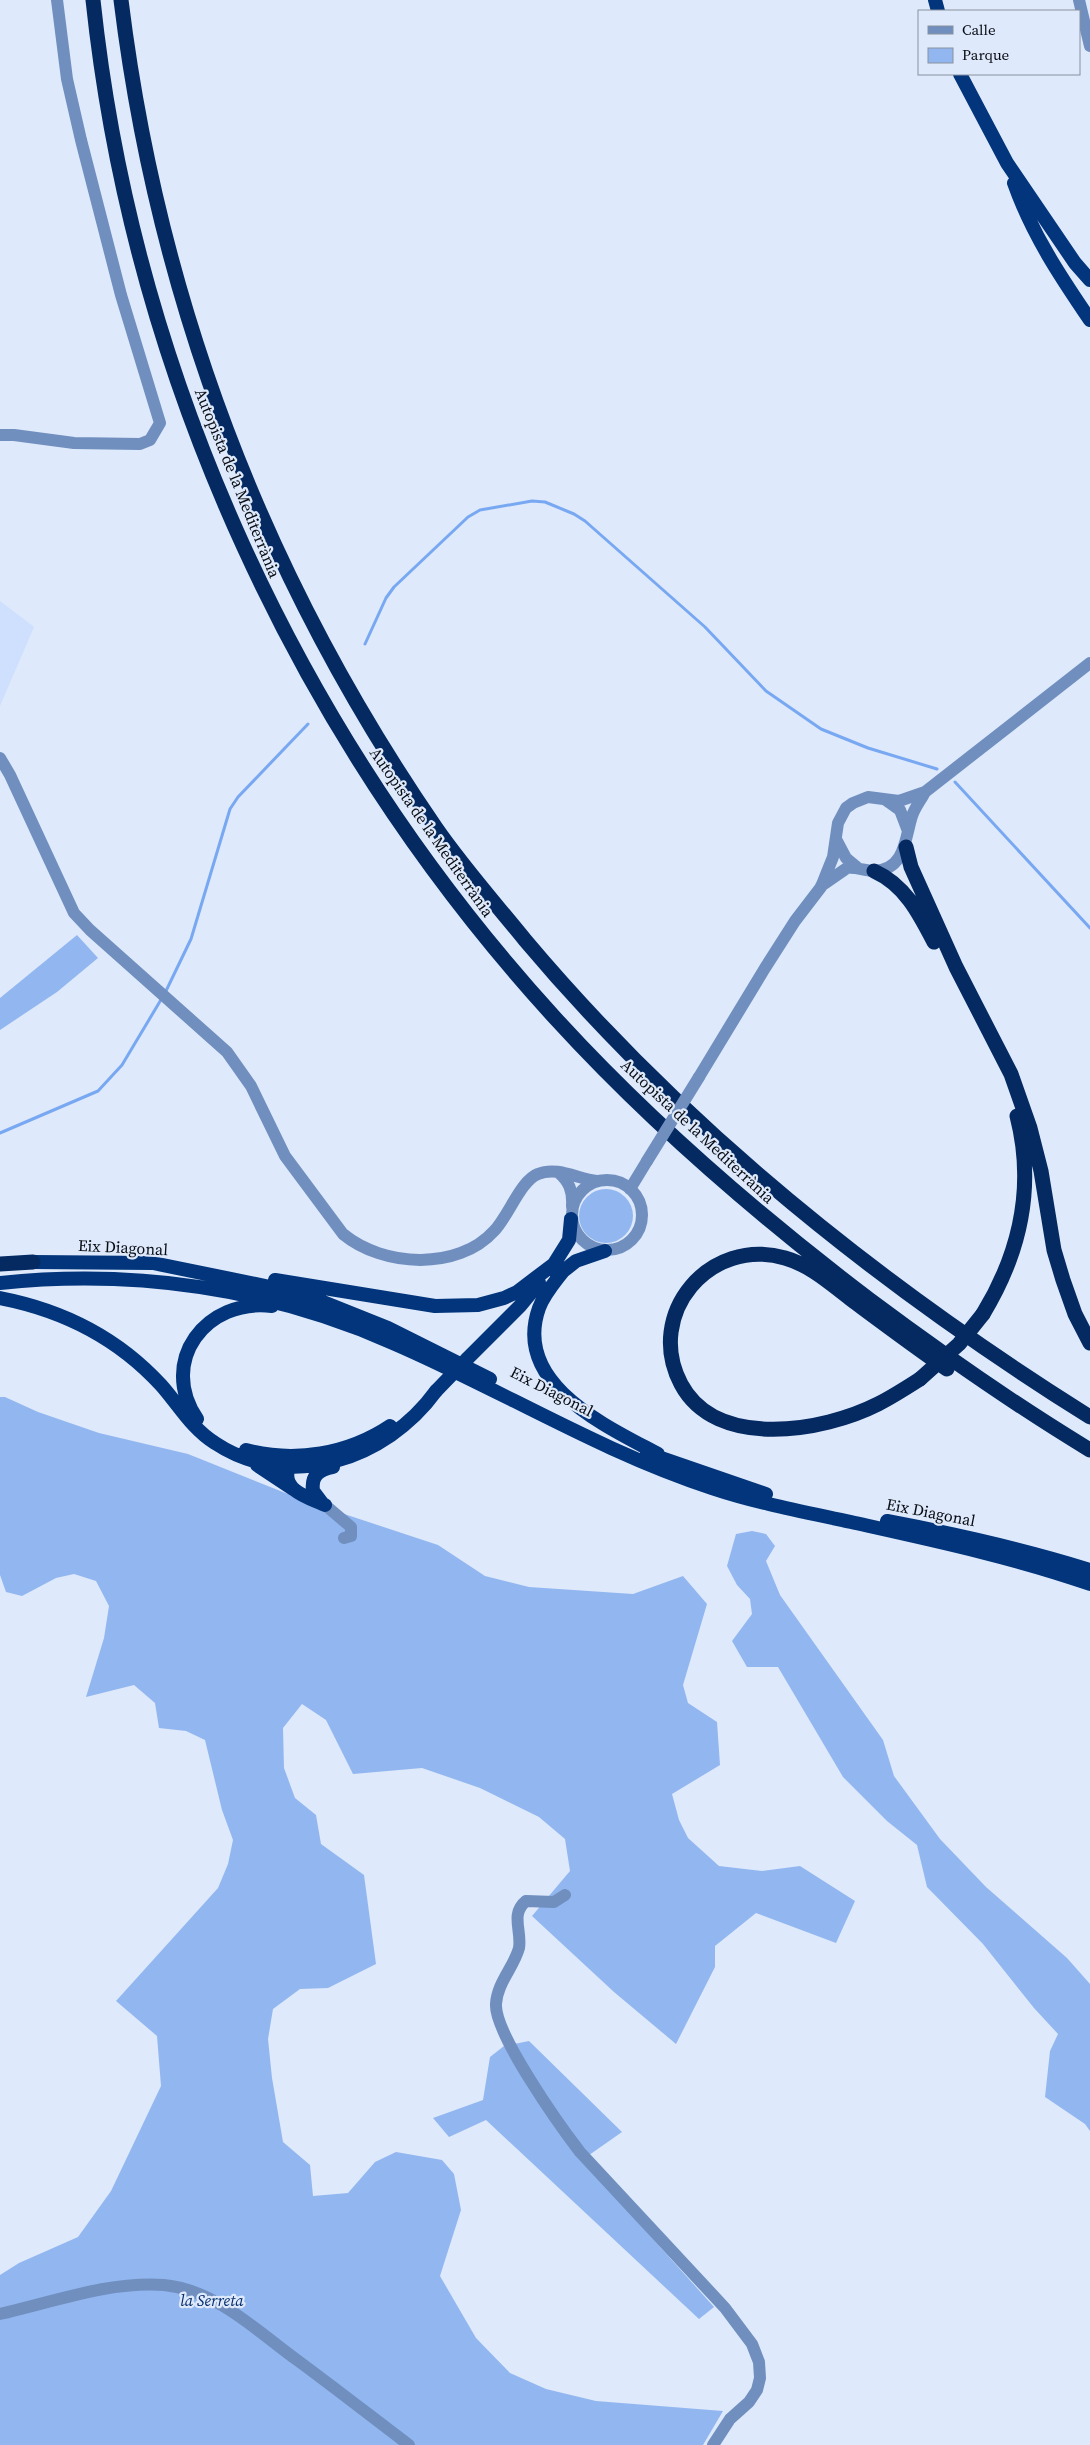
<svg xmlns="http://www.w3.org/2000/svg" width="1090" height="2445" viewBox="0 0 1090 2445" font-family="'Source Serif 4',serif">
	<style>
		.built { fill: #cee0fd }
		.green { fill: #92b7f0 }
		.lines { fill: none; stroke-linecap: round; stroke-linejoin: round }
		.stream { stroke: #79a8f2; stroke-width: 3 }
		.minor { stroke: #708fbf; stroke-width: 12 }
		.tertiary { stroke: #708fbf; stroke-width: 12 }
		.trunk { stroke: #02357b; stroke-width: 14 }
		.motorway { stroke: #042a61; stroke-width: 15 }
		.tertiary-bridge { stroke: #708fbf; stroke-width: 12 }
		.trunk-bridge { stroke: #02357b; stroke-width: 14 }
		.motorway-bridge { stroke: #042a61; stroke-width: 15 }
		.labels { text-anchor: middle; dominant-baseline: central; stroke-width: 4.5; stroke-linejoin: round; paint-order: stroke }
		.street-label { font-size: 16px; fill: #080c13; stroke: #dee9fb }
		.park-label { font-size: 16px; font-style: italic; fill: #002b6a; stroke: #dee9fb }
	</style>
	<rect width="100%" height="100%" fill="#dee9fb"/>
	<path class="built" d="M0,601L34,627L0,706Z"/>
	<path class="green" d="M77,935L98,958L57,992L0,1030V998Z
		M579 1216a27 27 0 1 1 54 0a27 27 0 1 1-54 0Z
		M0,1397H5L38,1412L99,1433L188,1454L308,1502L438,1545L485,1576L529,1587L633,1594L683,1576L707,1604L683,1685L688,1703L717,1722L720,1765L672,1794L679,1820L688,1838L719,1866L762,1871L800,1866L855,1901L836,1943L756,1913L715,1946V1967L676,2044L614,1992L532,1916L570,1871L565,1839L539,1817L480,1788L422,1768L353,1774L326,1720L302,1704L283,1728L284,1768L295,1798L316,1815L321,1844L364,1875L376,1964L328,1988L300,1989L273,2009L268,2039L272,2078L283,2142L310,2165L313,2196L348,2193L375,2162L396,2152L442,2160L454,2174L461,2210L440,2276L476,2338L510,2373L546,2389L596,2401L723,2411L703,2445H0V2275L19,2263L78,2237L111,2191L161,2086L157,2036L116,2001L218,1888L228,1864L233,1840L222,1810L205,1740L186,1731L159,1728L155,1703L134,1685L86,1697L104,1638L109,1606L96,1581L74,1574L56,1578L22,1596L6,1592L0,1575Z
		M752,1531L766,1534L775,1546L766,1561L780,1595L883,1740L894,1776L940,1839L986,1887L1067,1958L1090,1984V2131L1085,2124L1045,2097L1050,2051L1058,2034L1034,2008L983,1944L927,1887L917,1845L887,1821L843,1777L778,1667H747L732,1641L752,1614L750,1599L737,1585L727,1566L736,1534Z
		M529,2041L622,2132L582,2160L714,2307L699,2319L486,2120L449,2137L433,2118L483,2100L490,2057L504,2046Z"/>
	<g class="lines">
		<path class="stream" d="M365,644L386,598L394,587L468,517L480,510L532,501L545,502L574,514L585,521L705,627L766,691L821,729L868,748L937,769
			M955,782L1090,928
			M165,993L191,939L230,809L238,797L308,724
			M0,1133L98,1091L122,1065L162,998"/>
		<path class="minor" d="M0,435H14L74,443L140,444L150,440L160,423L121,295L81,140L67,79L57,0
			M0,758L10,775L74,913L90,930L227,1052L251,1086L285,1156L343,1234C383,1267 458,1271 494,1231C508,1217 521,1180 538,1174C557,1166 578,1179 597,1181
			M558,1172C569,1181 573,1191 572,1206
			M325,1505L351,1527V1536L344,1538
			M565,1895L554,1902L526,1901C510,1914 522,1931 519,1948C514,1967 497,1983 496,2004C494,2033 560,2126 580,2152L725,2308L752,2344L759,2362L760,2378L757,2390L749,2402L730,2419L713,2445
			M0,2314C53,2302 109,2281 164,2285C216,2290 257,2331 297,2360C335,2388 372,2417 409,2445"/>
		<path class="tertiary" d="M1079,0L1090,46
			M886,800L900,810L908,831
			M837,841L846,858L858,868
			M821,886L847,868C857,867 865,871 874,871C906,870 905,837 912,816C915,807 921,800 925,792
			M699,1077L765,968L795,921L821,887L833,857L838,823L846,808L853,803L868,797L899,801L925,792L1090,663
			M572 1215a35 35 0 1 1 70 0a35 35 0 1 1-70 0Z
			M630,1189L647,1161"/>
		<path class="trunk" d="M935,0L938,11
			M960,74L1007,163L1075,263L1090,280
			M1014,183C1032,234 1060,276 1090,320
			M33,1262L153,1263L275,1288L323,1302L388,1328L490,1379
			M564,1270C555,1282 544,1294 539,1308C512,1384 606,1426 658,1454
			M557,1276L576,1261L605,1251
			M275,1280L435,1306L478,1305L504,1298L517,1292L554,1264L569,1240L571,1219
			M0,1283C134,1269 269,1288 393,1343C500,1389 601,1452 712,1488C757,1503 805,1512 851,1522C932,1540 1012,1557 1090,1584
			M0,1298C62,1310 118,1338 161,1385C178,1404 192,1429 215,1443C289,1492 386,1460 436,1391
			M467,1359L520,1306L539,1283
			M197,1419C158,1361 206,1298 272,1306
			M246,1450C295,1463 348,1454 390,1426
			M647,1453L766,1494
			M298,1462L288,1470C282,1491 310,1498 325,1505
			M257,1465L293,1489
			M322,1503L313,1491C311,1475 319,1470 333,1467
			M887,1521C956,1534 1023,1549 1090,1570"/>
		<path class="motorway" d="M93,0C133,378 300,739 556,1019C651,1123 758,1215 870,1300C941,1353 1014,1404 1090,1450
			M121,0C158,300 264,578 436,828C463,867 495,903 525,940C684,1129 881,1286 1090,1417
			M906,847L911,867L956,967L1011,1074L1030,1128L1041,1171L1054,1250L1063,1280L1075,1314L1090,1343
			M874,871C905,885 919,913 934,942
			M0,1264L33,1262
			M983,1314C1020,1253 1035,1186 1017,1116
			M920,1379C906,1388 892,1397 878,1404C823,1432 716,1450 681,1384C644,1314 710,1236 785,1258C810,1265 831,1284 852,1300C883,1323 915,1347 947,1369"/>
		<path class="tertiary-bridge" d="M647,1161L699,1077"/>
		<path class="trunk-bridge" d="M436,1391L467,1359"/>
		<path class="motorway-bridge" d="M920,1379L959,1344L983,1314"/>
	</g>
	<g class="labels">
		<g class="street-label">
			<text transform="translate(238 483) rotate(68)">Autopista de la Mediterrània</text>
			<text transform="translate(432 832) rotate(55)">Autopista de la Mediterrània</text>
			<text transform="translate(698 1131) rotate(43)">Autopista de la Mediterrània</text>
			<text transform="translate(123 1247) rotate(3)">Eix Diagonal</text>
			<text transform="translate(552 1391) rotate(27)">Eix Diagonal</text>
			<text transform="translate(931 1512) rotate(11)">Eix Diagonal</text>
		</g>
		<g class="park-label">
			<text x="212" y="2300">la Serreta</text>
		</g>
	</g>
	<rect x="918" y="10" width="162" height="65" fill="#dee9fb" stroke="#88919e"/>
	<rect x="928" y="26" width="25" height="8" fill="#708fbf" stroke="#88919e"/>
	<text x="962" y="35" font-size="15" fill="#080c13">Calle</text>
	<rect x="928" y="48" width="25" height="15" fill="#92b7f0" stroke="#88919e"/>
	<text x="962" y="60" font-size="15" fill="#080c13">Parque</text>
</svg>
